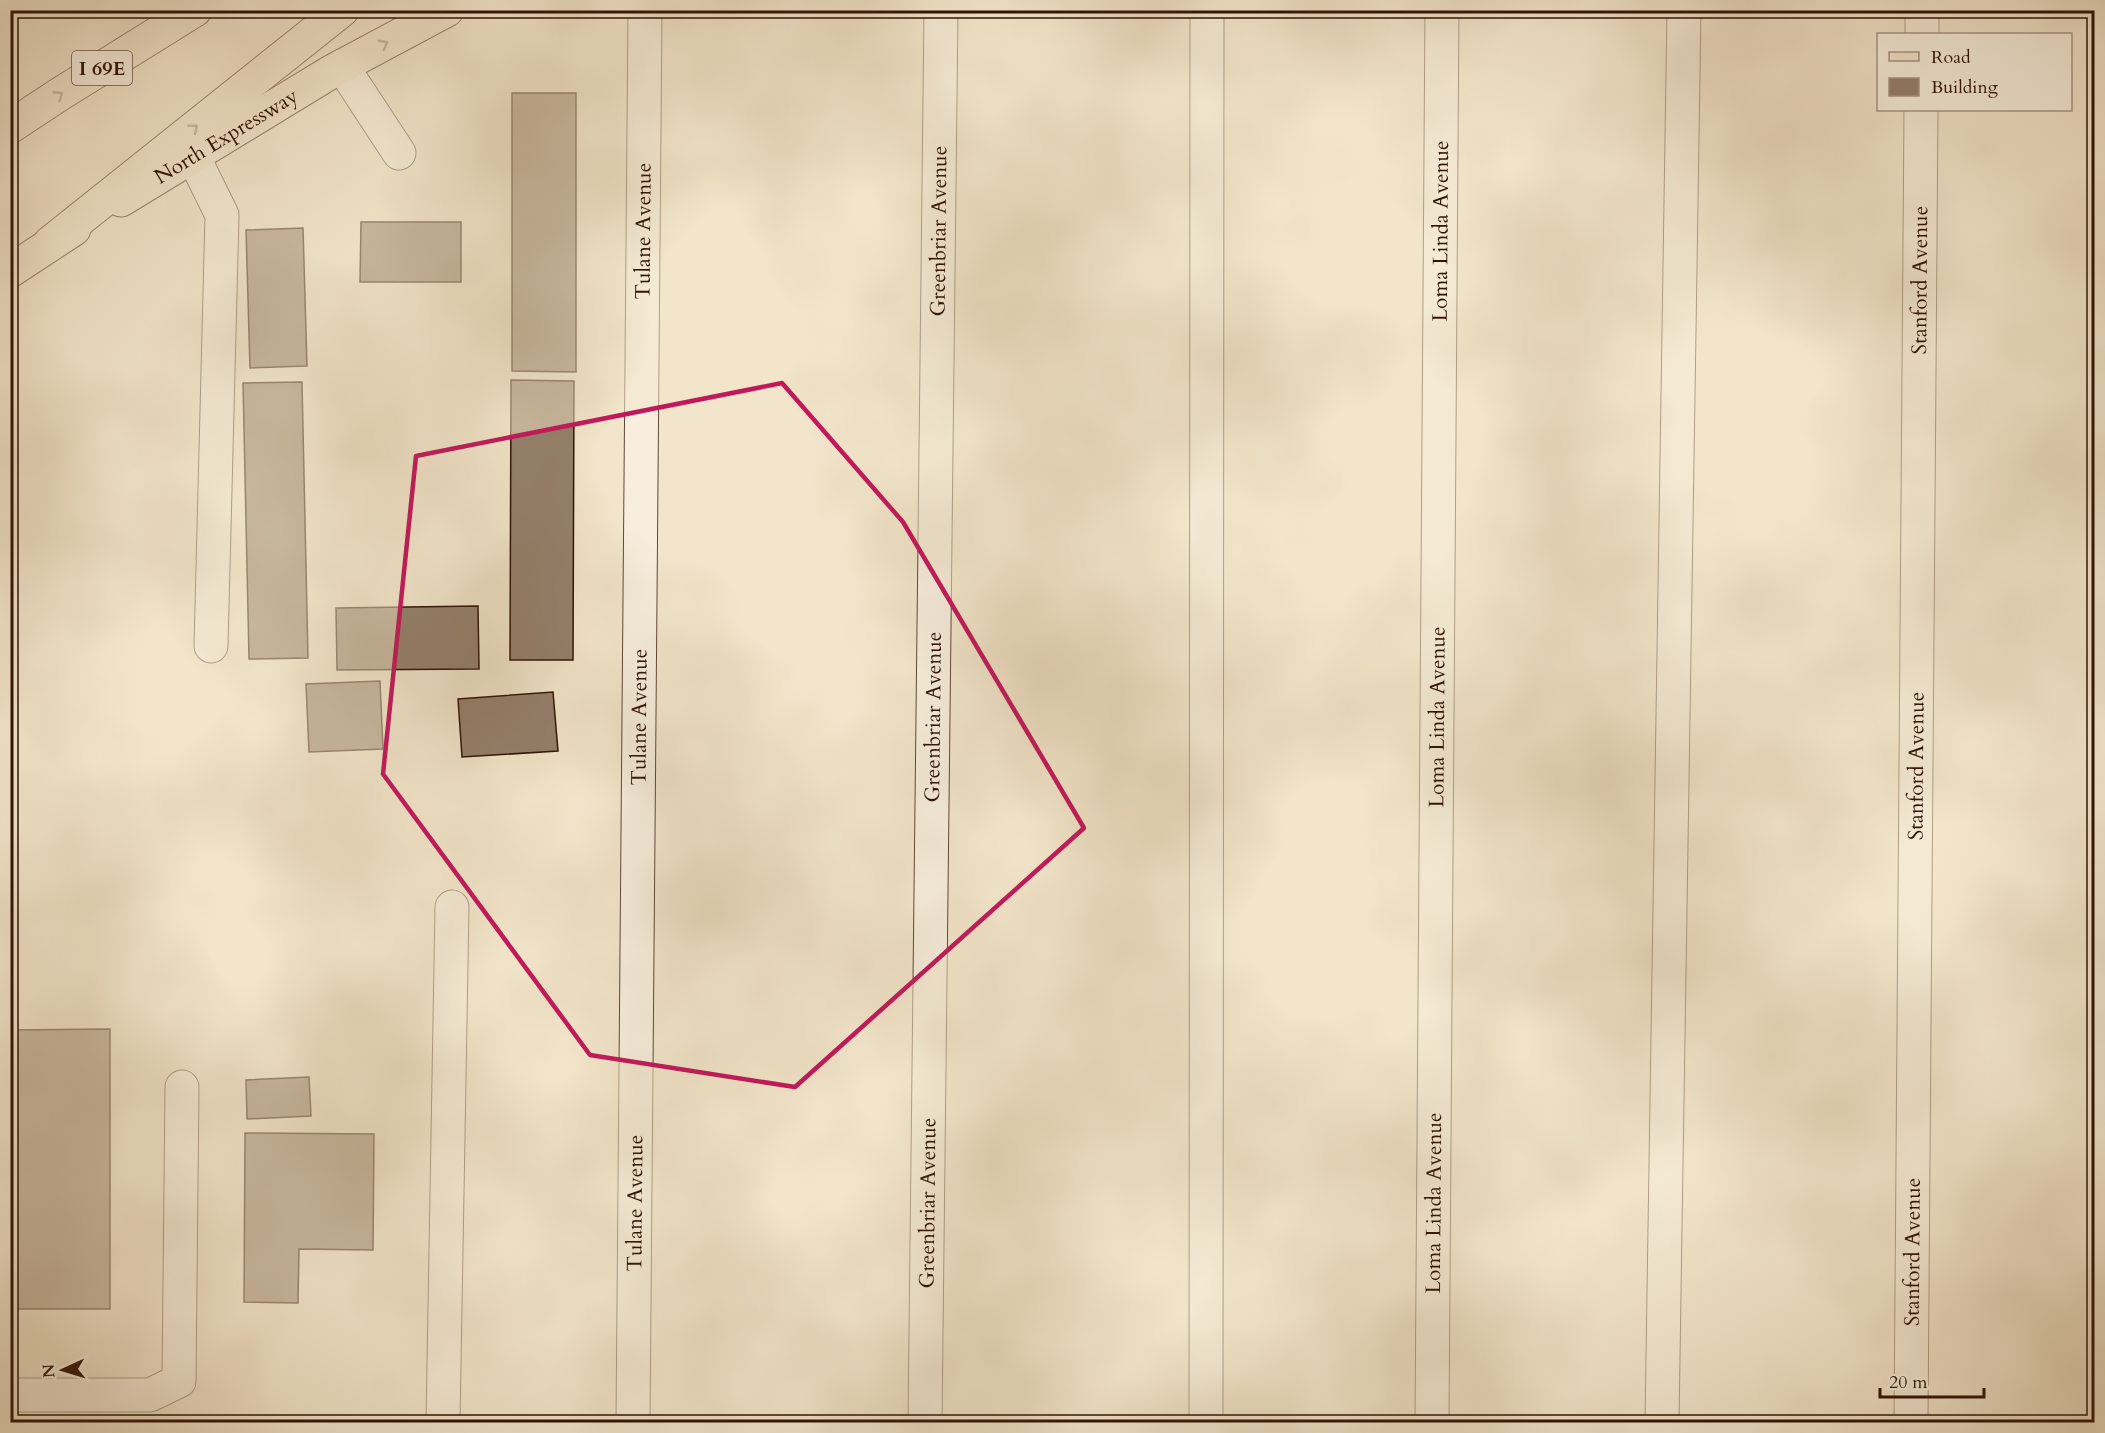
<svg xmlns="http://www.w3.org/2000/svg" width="2105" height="1433" viewBox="0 0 2105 1433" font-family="Cardo,serif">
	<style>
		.building { fill: #94806c; stroke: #2f1306; stroke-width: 1.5 }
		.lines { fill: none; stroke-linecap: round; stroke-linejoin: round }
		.minor-casing { stroke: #604837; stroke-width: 35 }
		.major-casing { stroke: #2f1306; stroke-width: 35 }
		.highway-casing { stroke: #2f1306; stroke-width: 35 }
		.minor { stroke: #f7eedd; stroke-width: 33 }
		.major { stroke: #f2e5cb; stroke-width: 33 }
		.highway { stroke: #f2e5cb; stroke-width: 33 }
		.oneway { stroke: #9a8672 }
		.marked { fill: none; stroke: #c2185b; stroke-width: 4.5; stroke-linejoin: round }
		.labels { text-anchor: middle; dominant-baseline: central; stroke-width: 6; stroke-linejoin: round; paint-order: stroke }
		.shield { fill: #f7eedd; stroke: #6b5546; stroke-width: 1.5 }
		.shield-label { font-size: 20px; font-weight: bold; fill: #2f1306 }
		.street-label { font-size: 21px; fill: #2f1306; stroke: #f7eedd }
	</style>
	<rect width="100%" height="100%" fill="#f2e5cb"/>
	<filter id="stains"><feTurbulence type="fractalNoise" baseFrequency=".00333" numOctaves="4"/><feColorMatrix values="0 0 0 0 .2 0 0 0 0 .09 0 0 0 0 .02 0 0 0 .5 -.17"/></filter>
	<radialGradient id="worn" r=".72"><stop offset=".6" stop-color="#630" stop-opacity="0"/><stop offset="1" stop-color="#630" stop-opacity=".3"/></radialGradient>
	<path class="building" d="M512,93H576V372L512,371Z
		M361,222H461V282H360Z
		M303,228L307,366L250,368L246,230Z
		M511,380L574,381L573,660H510Z
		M302,382L308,658L249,659L243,383Z
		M478,606L479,669L337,670L336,608Z
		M380,681L383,749L309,752L306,684Z
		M553,692L558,751L462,757L458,699Z
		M110,1029V1309H10V1030Z
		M309,1077L311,1116L247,1119L246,1080Z
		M245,1133L374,1134L373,1250L299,1249L298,1303L244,1302Z"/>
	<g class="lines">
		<defs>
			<g id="minor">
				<path d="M1922,34V10"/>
				<path d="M342,66L399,153"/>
				<path d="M193,156L222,215L211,646"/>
				<path d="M10,1395H150L179,1381L182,1087"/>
				<path d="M443,1422L452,907"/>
				<path id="s1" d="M633,1422L645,10"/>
				<path id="s2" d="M925,1422L941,10"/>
				<path d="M1206,1422L1207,10"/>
				<path id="s3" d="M1432,1422L1442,10"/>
				<path d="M1662,1422L1684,10"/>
				<path id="s4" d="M1911,1422L1921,110"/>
			</g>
			<g id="major">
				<path id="s5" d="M121,200L331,72L447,10"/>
				<path d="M10,271L74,229"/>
			</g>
			<path id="highway" d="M10,127L60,94L195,10
				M50,243L342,10"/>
		</defs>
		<use href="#minor" class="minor-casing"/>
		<use href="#major" class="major-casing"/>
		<use href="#highway" class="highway-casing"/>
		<use href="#minor" class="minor"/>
		<use href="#major" class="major"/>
		<use href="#highway" class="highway"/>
	</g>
	<defs><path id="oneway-chevron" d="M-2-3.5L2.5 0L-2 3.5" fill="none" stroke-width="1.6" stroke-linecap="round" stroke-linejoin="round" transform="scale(1.5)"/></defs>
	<g class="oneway">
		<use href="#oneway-chevron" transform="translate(384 44) rotate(-28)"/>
		<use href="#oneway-chevron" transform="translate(59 95) rotate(-33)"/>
		<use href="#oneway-chevron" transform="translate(194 128) rotate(-39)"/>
	</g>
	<path d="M0 0H2105V1433H0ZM782,383L903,522L1084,828L795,1087L590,1055L383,774L416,456Z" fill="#f2e5cb" fill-opacity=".55" fill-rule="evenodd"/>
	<path class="marked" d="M782,383L903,522L1084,828L795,1087L590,1055L383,774L416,456Z"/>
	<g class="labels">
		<rect class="shield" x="72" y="51" width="60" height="34" rx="4.5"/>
		<g class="shield-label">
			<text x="102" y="68">I 69E</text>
		</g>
		<g class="street-label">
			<text stroke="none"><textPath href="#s5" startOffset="123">North Expressway</textPath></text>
			<text stroke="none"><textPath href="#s1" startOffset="1191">Tulane Avenue</textPath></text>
			<text stroke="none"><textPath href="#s2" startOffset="1191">Greenbriar Avenue</textPath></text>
			<text stroke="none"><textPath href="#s3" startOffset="1191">Loma Linda Avenue</textPath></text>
			<text stroke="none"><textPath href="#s4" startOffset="1142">Stanford Avenue</textPath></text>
			<text stroke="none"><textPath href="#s2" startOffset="705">Greenbriar Avenue</textPath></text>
			<text stroke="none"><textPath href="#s3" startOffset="705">Loma Linda Avenue</textPath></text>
			<text stroke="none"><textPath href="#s1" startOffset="705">Tulane Avenue</textPath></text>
			<text stroke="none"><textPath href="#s4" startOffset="656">Stanford Avenue</textPath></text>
			<text stroke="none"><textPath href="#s1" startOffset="219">Tulane Avenue</textPath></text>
			<text stroke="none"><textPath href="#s2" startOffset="219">Greenbriar Avenue</textPath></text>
			<text stroke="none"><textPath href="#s3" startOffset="219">Loma Linda Avenue</textPath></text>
			<text stroke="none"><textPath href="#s4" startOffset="170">Stanford Avenue</textPath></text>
		</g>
	</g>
	<rect width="2105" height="1433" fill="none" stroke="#f2e5cb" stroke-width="36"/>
	<rect x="12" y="12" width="2081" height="1409" fill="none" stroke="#2f1306" stroke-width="3"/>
	<rect x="18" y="18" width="2069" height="1397" fill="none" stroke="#2f1306" stroke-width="1.5"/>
	<rect x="1877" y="33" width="195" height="78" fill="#f7eedd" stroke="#a79687" stroke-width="1.5"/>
	<rect x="1889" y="52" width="30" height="9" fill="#f2e5cb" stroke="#a79687" stroke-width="1.5"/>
	<text x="1931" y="63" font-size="18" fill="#2f1306">Road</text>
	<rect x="1889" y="78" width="30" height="18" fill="#94806c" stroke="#a79687" stroke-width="1.5"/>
	<text x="1931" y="93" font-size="18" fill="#2f1306">Building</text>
	<g transform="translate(63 1370) rotate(266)" stroke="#f7eedd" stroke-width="4.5" paint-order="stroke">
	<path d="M0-4.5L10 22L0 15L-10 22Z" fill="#2f1306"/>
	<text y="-9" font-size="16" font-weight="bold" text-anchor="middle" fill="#2f1306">N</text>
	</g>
	<path d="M1880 1388v9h104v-9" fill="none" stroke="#2f1306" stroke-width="3"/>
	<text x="1889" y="1388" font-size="18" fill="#2f1306" stroke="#f7eedd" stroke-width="4.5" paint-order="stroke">20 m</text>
	<rect width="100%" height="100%" filter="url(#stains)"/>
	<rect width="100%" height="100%" fill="url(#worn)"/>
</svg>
